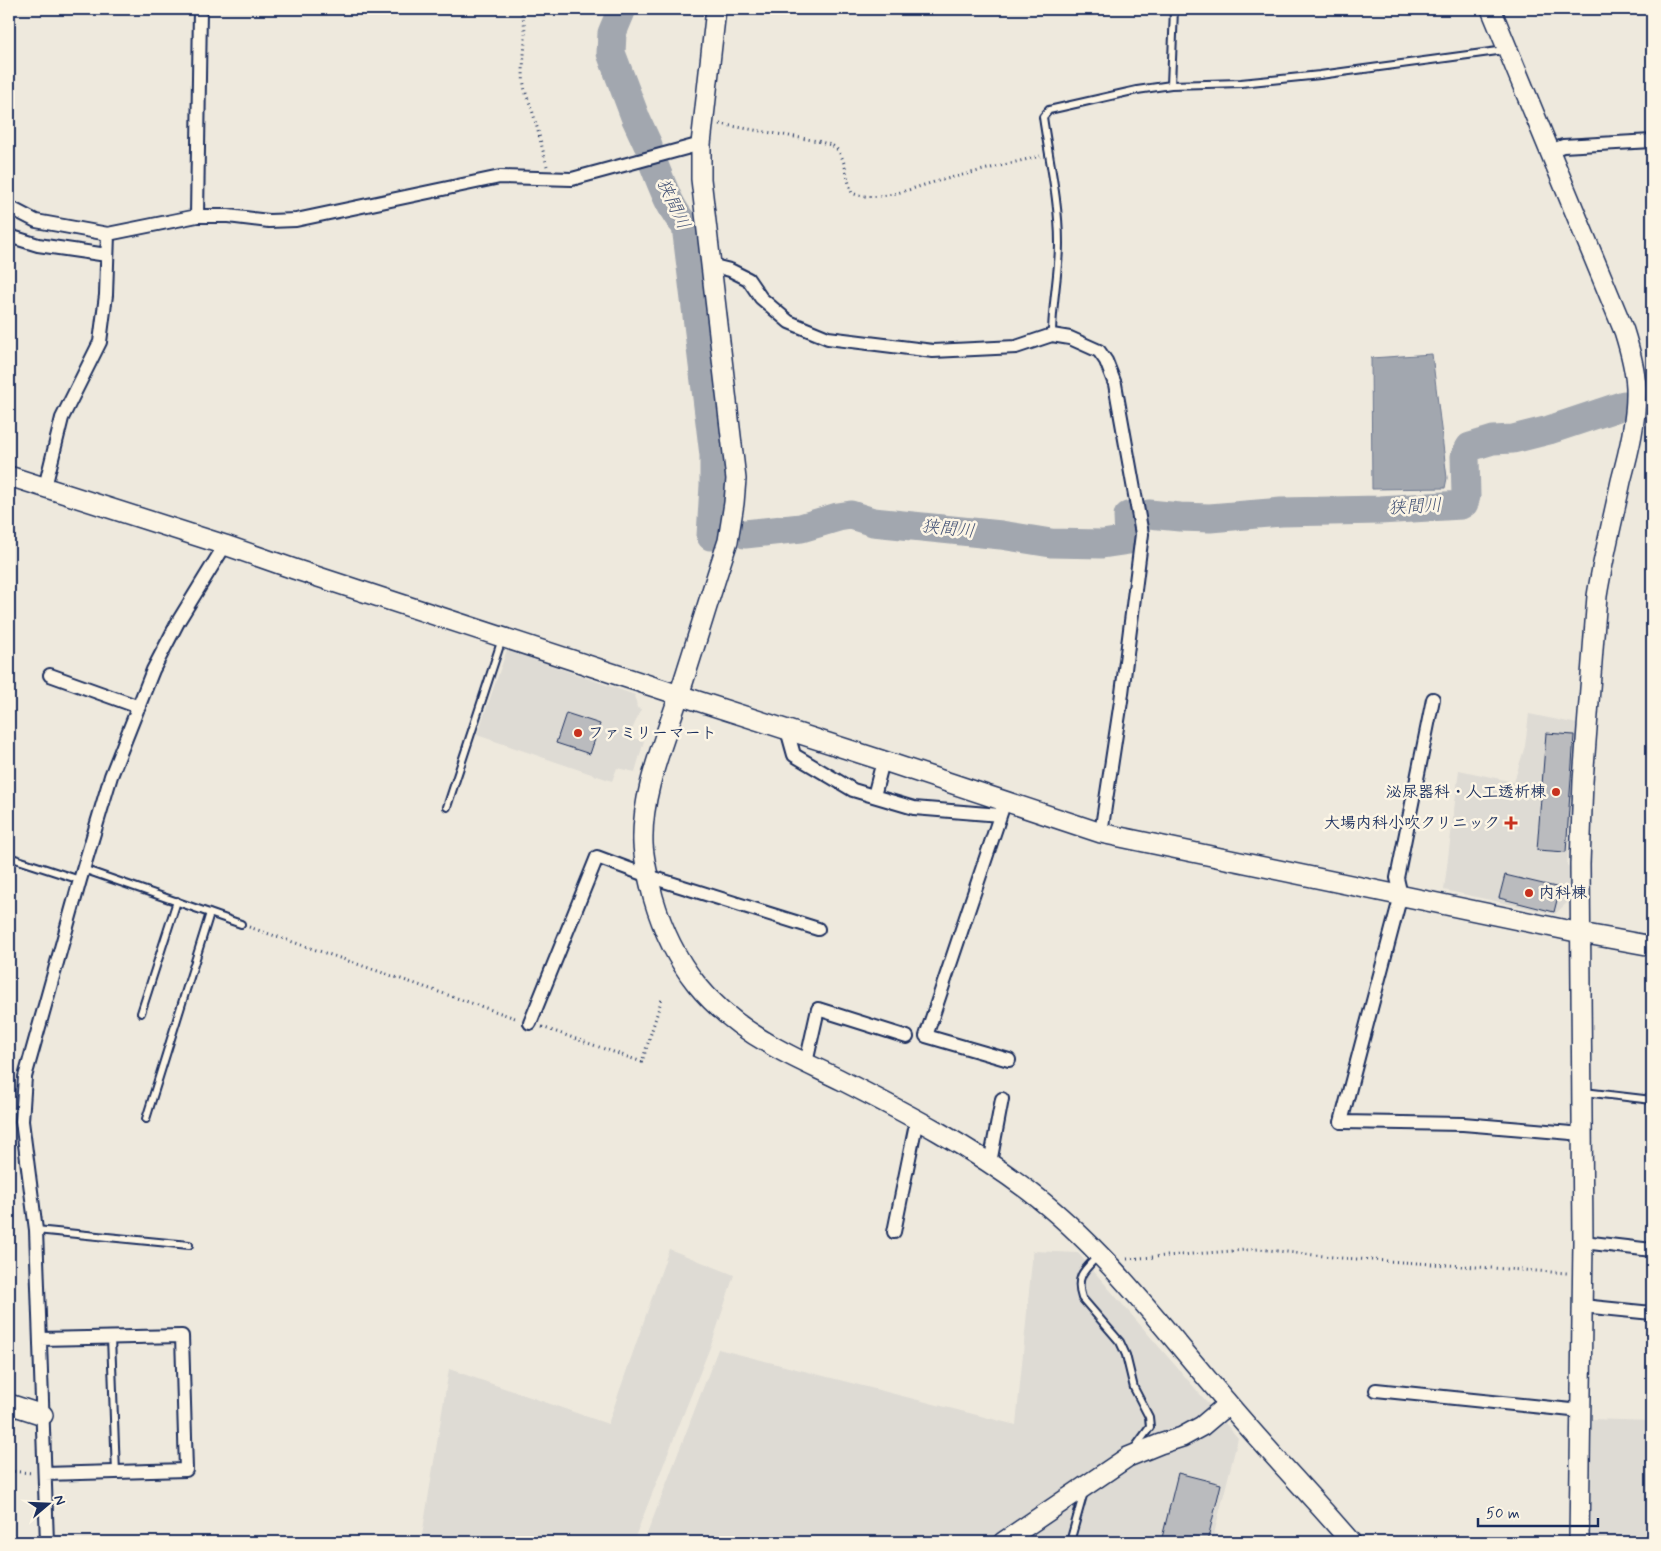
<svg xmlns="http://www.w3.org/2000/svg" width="1661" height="1551" viewBox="0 0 1661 1551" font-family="Mynerve,'Klee One',sans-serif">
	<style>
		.built { fill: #dedbd4 }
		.water { fill: #a2a7af; stroke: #6c778f }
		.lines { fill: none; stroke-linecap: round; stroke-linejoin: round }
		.river { stroke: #a2a7af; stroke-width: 29 }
		.building { fill: #babbbe; stroke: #1b2f5e }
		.lane-casing { stroke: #1b2f5e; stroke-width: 10 }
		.street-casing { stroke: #1b2f5e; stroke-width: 16 }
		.secondary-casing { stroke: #1b2f5e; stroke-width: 22 }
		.path { stroke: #1b2f5e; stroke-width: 3; stroke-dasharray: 1 4; stroke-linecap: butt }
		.lane { stroke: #fcf5e5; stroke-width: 6 }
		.street { stroke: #fcf5e5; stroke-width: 12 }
		.secondary { stroke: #fcf5e5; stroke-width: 19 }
		.poi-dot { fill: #c8321e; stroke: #fcf5e5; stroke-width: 2 }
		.labels { text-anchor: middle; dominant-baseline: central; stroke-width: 5; stroke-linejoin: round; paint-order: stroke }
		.poi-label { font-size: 16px; font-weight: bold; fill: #1b2f5e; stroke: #fcf5e5; text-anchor: start }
		.water-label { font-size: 18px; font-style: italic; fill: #445376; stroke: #fcf5e5 }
	</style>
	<rect width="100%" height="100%" fill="#eee9dd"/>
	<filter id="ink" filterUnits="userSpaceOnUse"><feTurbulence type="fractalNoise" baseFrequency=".02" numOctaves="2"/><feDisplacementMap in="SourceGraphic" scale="10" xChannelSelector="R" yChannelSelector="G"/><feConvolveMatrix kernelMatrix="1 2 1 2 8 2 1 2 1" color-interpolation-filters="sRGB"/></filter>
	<g filter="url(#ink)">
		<path class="built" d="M507,650L635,695L637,708L641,709L629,737L644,741L635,772L617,768L612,781L477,735Z
			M1529,714L1578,724L1567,865L1572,869V898L1555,914L1444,890L1459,770L1514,782L1525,746Z
			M669,1249L734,1275L714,1337L633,1542H421L449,1369L608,1424Z
			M1033,1251L1078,1253L1238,1438L1212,1542H644L718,1349L1016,1425Z
			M1592,1419L1652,1421V1542H1590Z"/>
		<path class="water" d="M1432,354L1447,478L1445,488L1372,489L1371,358Z"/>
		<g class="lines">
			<path class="river" d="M622,9L612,33L611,53L636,119L648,145
				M654,165C663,187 670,209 686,226L714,455V485L711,536L718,535
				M1649,404L1652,405
				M1149,514L1180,517L1210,518L1281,512L1380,510L1461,505L1464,503L1466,496L1465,456L1470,447L1493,440L1513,439L1549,430L1624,405
				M745,534L801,528L838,517L851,515L873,522L1001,535L1051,543L1102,544L1129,540L1128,516L1131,515"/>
		</g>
		<path class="building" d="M566,713L600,724L590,754L556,743Z
			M1546,733L1574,735L1566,852L1537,850Z
			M1505,875L1560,888L1554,912L1499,898Z
			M1178,1473L1221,1484L1207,1542H1161Z"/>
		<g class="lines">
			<defs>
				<path id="lane" d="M1171,85L1174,9
					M1052,335C1052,304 1059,274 1059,243C1059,201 1049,159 1043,117L1049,110L1137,90L1171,85L1241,83L1320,75L1505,50
					M447,807L502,639
					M9,857L80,880
					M83,869L241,924
					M141,1013L177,901
					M1584,1092L1652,1100
					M146,1119L210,913
					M36,1230L189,1245
					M1098,1256C1084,1270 1075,1277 1082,1298L1120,1342L1126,1355L1134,1388L1149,1417L1150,1427L1134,1449
					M111,1337L116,1473
					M1070,1542L1084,1492"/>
				<path id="street" d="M1550,151L1563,146L1652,141
					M9,207L36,221L108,234L197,216H228L269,221L296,220L500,177L572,179L701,144
					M197,216L200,9
					M9,236L38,245L107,255
					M710,265L730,270L748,279L761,298L789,322L828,338L933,351L1016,347L1052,335L1070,338L1099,351L1106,361L1115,384L1142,534L1121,701L1101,833
					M45,487L62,418L100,342L106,295L108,234
					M50,675L139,707
					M1433,699L1397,878L1401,895L1341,1122L1463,1124L1583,1134
					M787,730L794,755L853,790L914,808L1000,815
					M874,796L883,761
					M1005,801L926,1036L1009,1060
					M530,1023L597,857L648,876L818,929
					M806,1063L818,1009L907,1037
					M990,1163L1002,1099
					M894,1232L917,1119
					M1583,1242L1652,1250
					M1582,1306L1652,1313
					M40,1339L182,1336L186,1470L45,1474
					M1376,1390L1581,1411
					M47,1542L36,1230L22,1121L25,1077L80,880L111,776L153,670L179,620L225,545"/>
				<path id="secondary" d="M716,9L701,144V179L736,479L734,503L728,541C711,592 696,643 679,695C664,742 641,793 643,844C644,862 649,880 653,897C673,966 709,1010 771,1045C795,1059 819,1069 843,1081C908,1114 971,1147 1029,1191C1105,1249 1163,1328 1226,1401C1266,1449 1310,1494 1351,1542
					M1491,9L1624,331C1630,350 1635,368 1636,387C1637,419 1629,451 1621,481C1613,519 1603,558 1597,596L1583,781L1580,864L1583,1242L1579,1542
					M9,476L225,545L294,569L679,695L881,760L1101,833L1581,933L1652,946
					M9,1404L43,1415
					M1003,1542L1128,1457L1160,1444L1182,1437L1202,1426L1228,1404"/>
			</defs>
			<use href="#lane" class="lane-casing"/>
			<use href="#street" class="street-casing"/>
			<use href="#secondary" class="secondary-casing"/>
			<path class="path" d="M520,9C531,34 520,59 524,85C525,94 530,102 532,110C538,129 542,148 547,166
				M720,124L818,141C823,143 829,144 833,146C846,154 846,179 852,193C879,204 916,186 942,180C975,172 1008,164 1040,156
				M249,927L518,1019
				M542,1027L642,1062L662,998
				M1127,1259L1259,1249L1342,1258L1567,1273
				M9,1471L32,1473"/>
			<use href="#lane" class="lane"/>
			<use href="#street" class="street"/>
			<use href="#secondary" class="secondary"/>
		</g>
	</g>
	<g class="poi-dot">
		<circle cx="578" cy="733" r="5"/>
		<circle cx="1556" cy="792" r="5"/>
		<path d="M1508.5 815.5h5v5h5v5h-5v5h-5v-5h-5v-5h5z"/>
		<circle cx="1529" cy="893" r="5"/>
	</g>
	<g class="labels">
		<g class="poi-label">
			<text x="588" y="733">ファミリーマート</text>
			<text x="1546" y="792" text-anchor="end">泌尿器科・人工透析棟</text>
			<text x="1500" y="823" text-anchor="end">大場内科小吹クリニック</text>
			<text x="1539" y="893">内科棟</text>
		</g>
		<g class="water-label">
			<text transform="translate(673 204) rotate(65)">狭間川</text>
			<text transform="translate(1415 507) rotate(-3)">狭間川</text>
			<text transform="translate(948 529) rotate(6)">狭間川</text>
		</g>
	</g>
	<rect width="1661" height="1551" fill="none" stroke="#fcf5e5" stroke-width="30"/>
	<rect x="15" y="15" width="1631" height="1521" fill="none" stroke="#1b2f5e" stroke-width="2" filter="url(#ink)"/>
	<g transform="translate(48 1504) rotate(71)" stroke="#fcf5e5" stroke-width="4" paint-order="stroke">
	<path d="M0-4L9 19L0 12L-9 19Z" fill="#1b2f5e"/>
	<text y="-8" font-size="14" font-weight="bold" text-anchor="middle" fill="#1b2f5e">N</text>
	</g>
	<path d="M1478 1518v8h120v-8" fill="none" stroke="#1b2f5e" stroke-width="2.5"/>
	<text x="1486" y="1518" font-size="15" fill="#1b2f5e" stroke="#fcf5e5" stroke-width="4" paint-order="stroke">50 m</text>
</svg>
